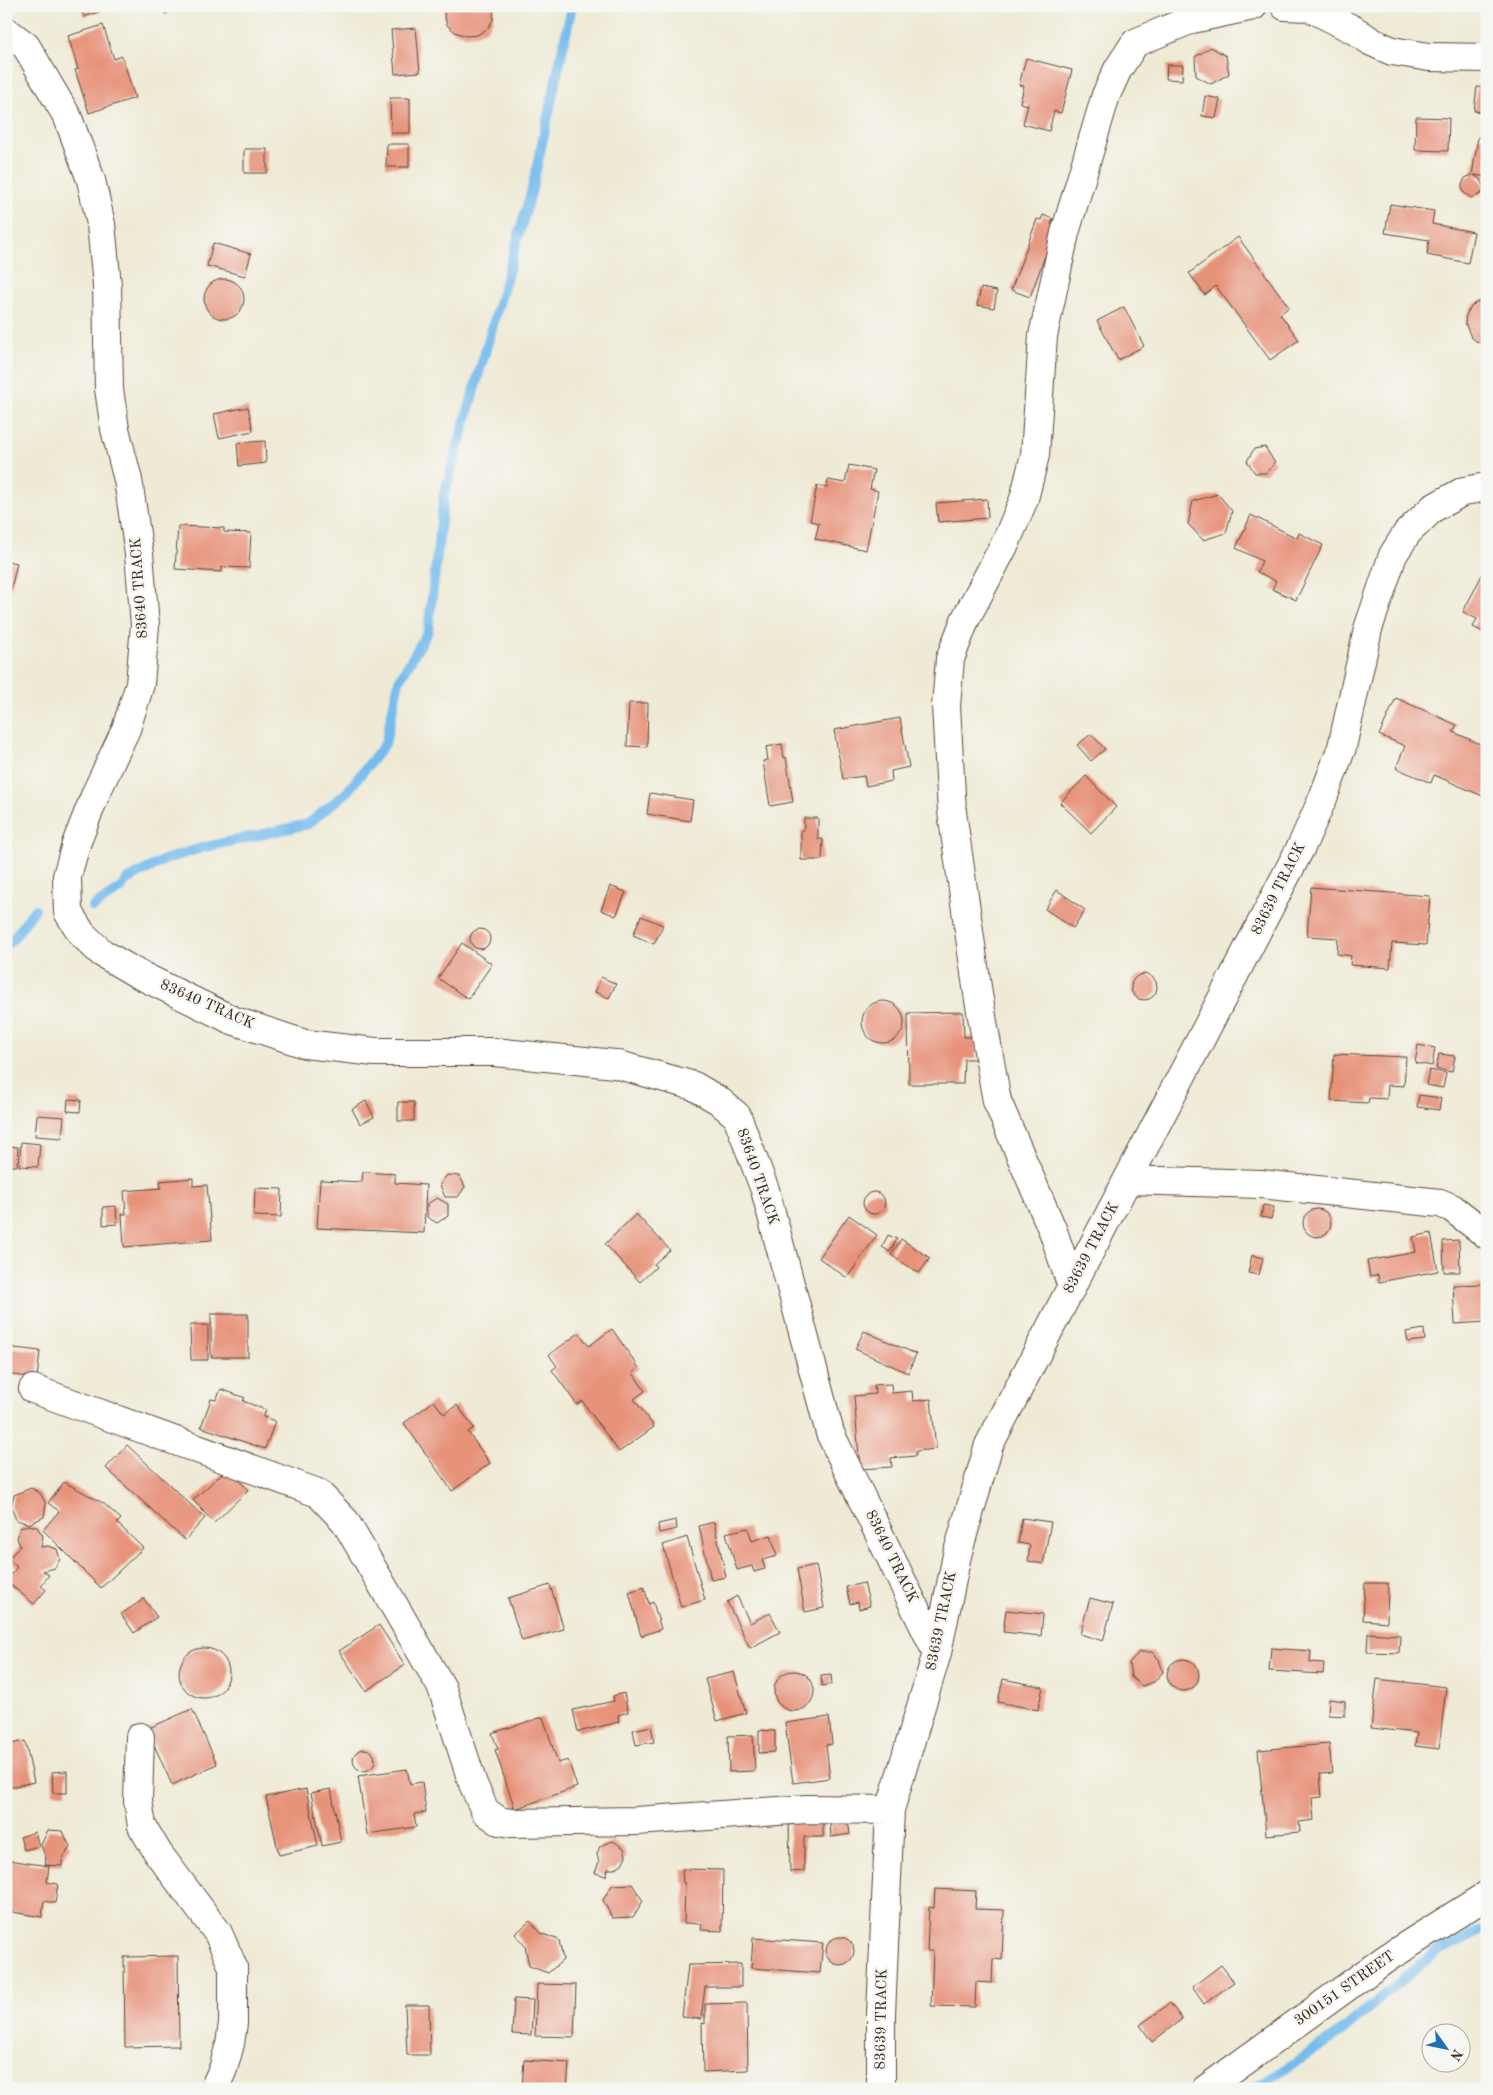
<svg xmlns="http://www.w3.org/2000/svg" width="1493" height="2095" viewBox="0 0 1493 2095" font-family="'Old Standard TT',serif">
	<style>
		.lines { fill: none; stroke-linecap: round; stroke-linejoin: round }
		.stream { stroke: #75bbed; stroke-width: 10 }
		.building { fill: #e7937a }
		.minor-casing { stroke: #564739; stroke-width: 30 }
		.minor { stroke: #fff; stroke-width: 28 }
		.labels { text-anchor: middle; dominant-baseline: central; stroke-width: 5; stroke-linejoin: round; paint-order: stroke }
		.street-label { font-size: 15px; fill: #3b2a1e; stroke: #f6f6f2 }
	</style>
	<rect width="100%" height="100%" fill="#f6f6f2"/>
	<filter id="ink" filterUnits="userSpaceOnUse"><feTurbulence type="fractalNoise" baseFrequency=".02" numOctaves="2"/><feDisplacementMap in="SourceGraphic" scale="10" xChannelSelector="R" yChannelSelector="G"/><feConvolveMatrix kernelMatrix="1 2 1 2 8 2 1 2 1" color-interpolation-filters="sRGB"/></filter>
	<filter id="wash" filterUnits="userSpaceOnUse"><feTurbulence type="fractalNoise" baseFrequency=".0096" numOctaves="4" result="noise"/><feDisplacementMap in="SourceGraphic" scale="20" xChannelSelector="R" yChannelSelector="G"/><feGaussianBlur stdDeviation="1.12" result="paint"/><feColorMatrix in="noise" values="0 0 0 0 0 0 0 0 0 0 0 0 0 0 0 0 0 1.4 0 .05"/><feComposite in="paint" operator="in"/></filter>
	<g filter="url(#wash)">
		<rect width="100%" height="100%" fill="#efead5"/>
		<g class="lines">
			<path class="stream" d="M93,907L121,888L127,880L164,860L201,848L308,824L346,793L385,744L399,681L428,631L444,495L532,189L572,6
				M6,945L13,939L35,909
				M1254,2089L1333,2038L1436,1952L1487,1928"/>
		</g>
		<g id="blocks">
			<path class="building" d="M80,6H102L104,10L84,17Z
				M162,6H182L165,14Z
				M445,6H494L493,20L487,29L477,35L466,36L455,32L447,25L444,14Z
				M103,25L114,59L122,56L135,98L89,113L75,70L78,69L68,36Z
				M416,28L420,72L395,74L391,30Z
				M1211,47L1226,56L1229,74L1211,84L1196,76L1195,57Z
				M1026,58L1072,70L1061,113L1054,111L1049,131L1023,124L1028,105L1020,103L1024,86L1019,85Z
				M1167,65H1183L1182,80L1166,79Z
				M1477,87L1487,88V112L1474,111Z
				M1205,96L1220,99L1216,118L1202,116Z
				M390,98H410V133H391Z
				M1416,117L1449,118L1448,151L1415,150Z
				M1478,137L1487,138V177L1474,175L1482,181L1484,188L1481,194L1471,198L1463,192L1462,185L1465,178L1472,175Z
				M387,144H409V167H386Z
				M244,149H267V173H244Z
				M1390,204L1434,211L1432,224L1474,232L1468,263L1427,255L1429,240L1385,233Z
				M1043,215L1053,219L1051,224L1056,226L1030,297L1011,290L1037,219L1041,220Z
				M1238,237L1289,307L1280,314L1299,340L1270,360L1216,286L1205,295L1189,273Z
				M213,243L251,254L245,276L207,266Z
				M204 299a20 20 0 1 1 40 0a20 20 0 1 1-40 0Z
				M981,288L997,291L994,308L977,305Z
				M1483,300H1487V344L1476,341L1471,337L1465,323L1466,315L1470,308L1475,303Z
				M1124,307L1144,346L1118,360L1097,321Z
				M248,407L253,431L219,438L214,414Z
				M265,441L266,463L239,466L237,443Z
				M1265,447L1275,463L1266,473H1255L1247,461L1254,449Z
				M849,465L874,470L870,489L878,491L866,550L815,539L819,523L810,521L817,486L827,488L828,480L845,483Z
				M1218,494L1232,511L1226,533L1203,540L1188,524L1193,501Z
				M987,499L988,518L938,522L936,503Z
				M1251,515L1297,538L1299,533L1323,545L1296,600L1272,589L1276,581L1257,572L1262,561L1236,548Z
				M178,526L224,528V532L251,533L249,568L222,567V572L175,569Z
				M6,561L17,563L11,589L6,588Z
				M1483,573L1487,575V634L1473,627L1477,619L1463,612Z
				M1396,698L1457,725L1453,732L1487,747V793L1485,797L1434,775L1431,783L1396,768L1405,746L1379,735Z
				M629,703H648L647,747L627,746Z
				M900,718L909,767L891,771L892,781L866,786L864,776L843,779L834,730Z
				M1091,734L1105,749L1091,761L1077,745Z
				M782,744L784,758L786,757L793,802L770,806L763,761L768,760L766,747Z
				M1086,776L1116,807L1091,833L1060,803Z
				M650,793L693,800L690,821L647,814Z
				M804,818H818V839H823L822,860H801V830H804Z
				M610,886L626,892L616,916L601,910Z
				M1311,887L1430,896L1426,945L1392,943L1390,968L1350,965L1351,956L1337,954L1338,938L1307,936Z
				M1057,890L1085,910L1073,928L1045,909Z
				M641,916L663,925L654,944L633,935Z
				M470 939a10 10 0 1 1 20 0a10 10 0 1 1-20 0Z
				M462,943L492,964L468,999L438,978Z
				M1131 987a13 13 0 1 1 26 0a13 13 0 1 1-26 0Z
				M601,977L616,984L609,998L595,992Z
				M862 1022a21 21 0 1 1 42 0a21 21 0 1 1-42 0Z
				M963,1012L964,1037H976V1059H964L963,1084H909L908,1013Z
				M1418,1045L1435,1048L1432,1066L1415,1063Z
				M1334,1054L1406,1057L1404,1086L1388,1085L1387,1099L1369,1098L1368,1103L1331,1101Z
				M1439,1054L1455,1056L1452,1072L1436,1069Z
				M1429,1070L1446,1073L1443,1088L1426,1085Z
				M1419,1095L1441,1098L1439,1110L1417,1107Z
				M68,1099L81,1100L80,1112L67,1111Z
				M366,1101L374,1117L360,1124L352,1109Z
				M398,1102H414V1121H398Z
				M37,1115L64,1117L62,1138L35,1136Z
				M21,1142L40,1144L38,1167L19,1166Z
				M6,1146L18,1147L17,1166H6Z
				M363,1172L395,1174V1183L426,1185L424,1233L317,1228L320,1180L362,1182Z
				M447,1175L460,1176L465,1187L458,1197H445L440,1185Z
				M193,1178V1186L207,1185L212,1240L124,1247L122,1214H126L124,1191L161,1188L160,1181Z
				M255,1188L282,1189L281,1217L254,1216Z
				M863 1203a11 11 0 1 1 22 0a11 11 0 1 1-22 0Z
				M437,1198L448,1204V1216L437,1223L427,1217V1204Z
				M1263,1205L1274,1207L1271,1219L1261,1217Z
				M116,1206L117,1224L103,1225V1207Z
				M1303 1223a14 14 0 1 1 28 0a14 14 0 1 1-28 0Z
				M636,1214L670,1250L654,1264L656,1267L640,1282L605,1244Z
				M849,1215L877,1235L847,1278L819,1258Z
				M1431,1233L1438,1271L1379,1282L1378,1275L1370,1277L1367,1261L1416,1252L1413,1237Z
				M888,1235L897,1239L890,1252L882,1247Z
				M901,1239L930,1258L919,1273L891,1255Z
				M1459,1240L1460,1272H1444L1443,1241Z
				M1252,1255L1263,1258L1259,1275L1248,1273Z
				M1487,1284V1322L1455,1324L1453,1285Z
				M211,1314H248V1357H211Z
				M190,1325H208V1360H191Z
				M612,1329L639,1368L633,1373L645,1391L634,1399L654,1427L619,1452L582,1401L577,1405L552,1370L557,1366L549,1355L579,1333L589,1346Z
				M1424,1329L1425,1340L1408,1342L1406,1332Z
				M864,1331L916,1354L908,1373L855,1349Z
				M6,1347L40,1351L37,1378L6,1374Z
				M891,1384L892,1393L912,1391L913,1401L931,1399L936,1449L916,1451V1456L891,1458L892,1467L860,1469L854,1396L875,1394L874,1385Z
				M221,1389L245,1398L243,1401L266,1410L263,1417L275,1421L265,1449L201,1427L211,1399L216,1400Z
				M434,1401L444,1414L457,1405L474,1428L468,1432L490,1463L452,1491L404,1423Z
				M127,1445L205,1518L185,1540L106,1468Z
				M228,1468L248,1490L214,1523L193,1500Z
				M64,1482L103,1503L121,1519L117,1523L143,1548L101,1588L43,1530L59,1511L48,1503Z
				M31,1488L40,1493L46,1504L44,1517L29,1524L16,1520L11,1506L14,1495Z
				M1022,1518L1051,1522L1043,1564L1028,1561L1030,1545L1018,1543Z
				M676,1520L677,1529L659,1533L658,1524Z
				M714,1522L726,1577L711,1580L699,1526Z
				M28,1525L37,1527L43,1536L41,1547L48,1546L57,1549L60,1559L55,1568L43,1571L49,1575L41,1586L46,1590L34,1604L6,1581L17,1567L8,1559L20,1546L17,1538L20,1528Z
				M748,1528L752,1541L771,1535L777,1556L762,1560L765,1569L754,1572L752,1566L737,1570L726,1533Z
				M687,1537L705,1600L681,1607L663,1545Z
				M816,1565L824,1608L805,1612L797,1569Z
				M864,1583L870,1606L859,1609L858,1602L850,1604L846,1587Z
				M1365,1583H1388L1387,1622L1363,1620Z
				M550,1585L564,1629L522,1641L508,1598Z
				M644,1587L649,1604L653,1602L661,1629L641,1636L629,1592Z
				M737,1596L750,1623L770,1613L780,1632L750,1648L727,1602Z
				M1090,1598L1113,1604L1103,1641L1080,1634Z
				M144,1599L157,1617L134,1633L121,1614Z
				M1006,1610L1043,1614L1041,1636L1003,1632Z
				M379,1625L405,1665L366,1691L339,1651Z
				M1368,1633L1400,1635L1399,1653L1367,1652Z
				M1271,1648L1311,1651L1310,1662L1324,1663L1323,1674L1269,1671Z
				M179 1673a25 25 0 1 1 50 0a25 25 0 1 1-50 0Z
				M1139,1652H1152L1159,1659L1163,1672L1154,1682L1142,1686L1131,1677L1129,1663Z
				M1167 1675a16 16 0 1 1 32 0a16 16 0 1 1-32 0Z
				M774 1691a20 20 0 1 1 40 0a20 20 0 1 1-40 0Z
				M734,1672L746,1713L717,1721L705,1679Z
				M831,1675L832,1684L822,1686L821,1676Z
				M1003,1679L1043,1687L1038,1710L998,1702Z
				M1377,1679L1446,1687L1439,1749L1415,1746L1417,1733L1371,1728Z
				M624,1693L628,1712L618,1715L619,1722L578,1732L573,1710L614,1701L613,1696Z
				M1329,1699L1345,1701V1716L1328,1715Z
				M192,1709L217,1764L172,1785L147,1729Z
				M543,1717L558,1763L568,1760L577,1787L515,1809L495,1750L498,1749L492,1733Z
				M829,1717L832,1744L826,1745L830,1778L793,1783L785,1723Z
				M651,1726L654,1742L636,1745L633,1730Z
				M759,1730L775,1731V1752L759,1753Z
				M753,1735L755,1771L729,1772L728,1736Z
				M25,1741L34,1782L6,1788V1745Z
				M1329,1744L1332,1773L1320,1774L1322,1797L1312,1798L1314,1820L1299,1822L1300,1832L1266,1835L1258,1750Z
				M353 1760a11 11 0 1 1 22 0a11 11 0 1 1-22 0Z
				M407,1769L410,1784L422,1782L426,1812L414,1814L416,1827L367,1834L358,1776Z
				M67,1771V1793H53L52,1772Z
				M306,1789L318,1846L279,1855L266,1797Z
				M331,1789L341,1842L322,1846L311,1793Z
				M823,1821V1837H804V1871L790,1872L789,1822Z
				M848,1821L850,1834L831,1837L830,1824Z
				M48,1830L63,1831L70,1847L62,1860V1866L45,1865L46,1859L41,1845Z
				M35,1832L39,1846L24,1850L20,1837Z
				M613,1841L624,1848L626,1856L622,1864L614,1869H608L606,1876L595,1873L599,1862L597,1854L600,1846Z
				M8,1860L49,1866L47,1882L58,1884L55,1903L44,1901L42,1917L6,1911Z
				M682,1869L723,1870L722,1931L701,1930L702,1924L684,1923L685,1883H683Z
				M632,1884L643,1901L633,1917L612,1918L603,1900L612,1885Z
				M935,1889L976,1891L975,1909L1004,1910L1002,1960L993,1959L992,1983L976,1982L975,2007L931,2006L933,1951H927L929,1907L934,1908Z
				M530,1921L541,1933L559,1940L563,1960L548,1973L529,1966L525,1946L515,1934Z
				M826 1951a14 14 0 1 1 28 0a14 14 0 1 1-28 0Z
				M753,1938L823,1943L820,1973L751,1968Z
				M178,1956L179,2046L125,2047L124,1957Z
				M741,1964V1987H705L701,2019L682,2017L688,1965Z
				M1221,1965L1234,1982L1204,2004L1192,1987Z
				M537,1984L576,1985L574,2037L535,2036Z
				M514,1999L533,2000L531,2035L512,2034Z
				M747,2003L748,2070L703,2072L702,2023L705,2024V2004Z
				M1170,2003L1182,2019L1152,2042L1140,2025Z
				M405,2005H429L430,2055H407Z
				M524,2060L569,2063L567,2089H522Z"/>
		</g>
	</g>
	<g filter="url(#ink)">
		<use href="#blocks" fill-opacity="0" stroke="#564739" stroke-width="1"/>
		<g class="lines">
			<defs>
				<path id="minor" d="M1285,6L1309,7L1354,30L1372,42L1392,51L1429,57L1487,58
					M6,31L26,46L68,118L91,180L101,224L107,285L109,389L115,429L128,480L139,554L145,625L140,684L126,729L96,793L76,844L67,876L68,912L82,934L102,953L136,973L232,1020L305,1044L375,1052H494L615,1064L694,1086L718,1100L737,1116L765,1190L830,1433L937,1653
					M1128,1180L1261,1184L1440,1203L1452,1208L1487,1235
					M1072,1287L1053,1231L997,1101L978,994L952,812L946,706L950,659L965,620L1006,542L1024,499L1035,455L1043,336L1065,233L1106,95L1118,69L1135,43L1192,19L1253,6
					M33,1389L318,1493L345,1521L442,1688L473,1784L485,1811L499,1821L511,1823L636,1821L807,1809L890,1810
					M140,1737L138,1801L142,1826L158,1853L218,1933L233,1967V2023L230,2044L223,2069L214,2089
					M881,2089V2014L890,1810L937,1653L957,1555L989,1445L1302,845L1323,798L1342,747L1368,629L1393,555L1407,533L1433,508L1464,491L1487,487
					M1206,2089L1387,1958L1487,1895"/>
			</defs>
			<use href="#minor" class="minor-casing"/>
			<use href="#minor" class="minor"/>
		</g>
	</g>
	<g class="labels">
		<g class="street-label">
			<text transform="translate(140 588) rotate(-94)">83640 TRACK</text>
			<text transform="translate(1279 889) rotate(-63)">83639 TRACK</text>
			<text transform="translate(207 1005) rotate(24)">83640 TRACK</text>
			<text transform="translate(757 1177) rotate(71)">83640 TRACK</text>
			<text transform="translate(1092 1248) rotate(-62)">83639 TRACK</text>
			<text transform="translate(891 1557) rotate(64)">83640 TRACK</text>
			<text transform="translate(942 1621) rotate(-78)">83639 TRACK</text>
			<text transform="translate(1345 1989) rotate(-35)">300151 STREET</text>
			<text transform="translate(882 2019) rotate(-89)">83639 TRACK</text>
		</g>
	</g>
	<rect width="1493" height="2095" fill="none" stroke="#f6f6f2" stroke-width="25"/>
	<g transform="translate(1446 2048) rotate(123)"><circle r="24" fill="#f6f6f2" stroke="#aba49d"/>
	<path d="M0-4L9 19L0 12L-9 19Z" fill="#1f6fb2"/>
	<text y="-8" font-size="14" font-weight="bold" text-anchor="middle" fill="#3b2a1e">N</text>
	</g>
</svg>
